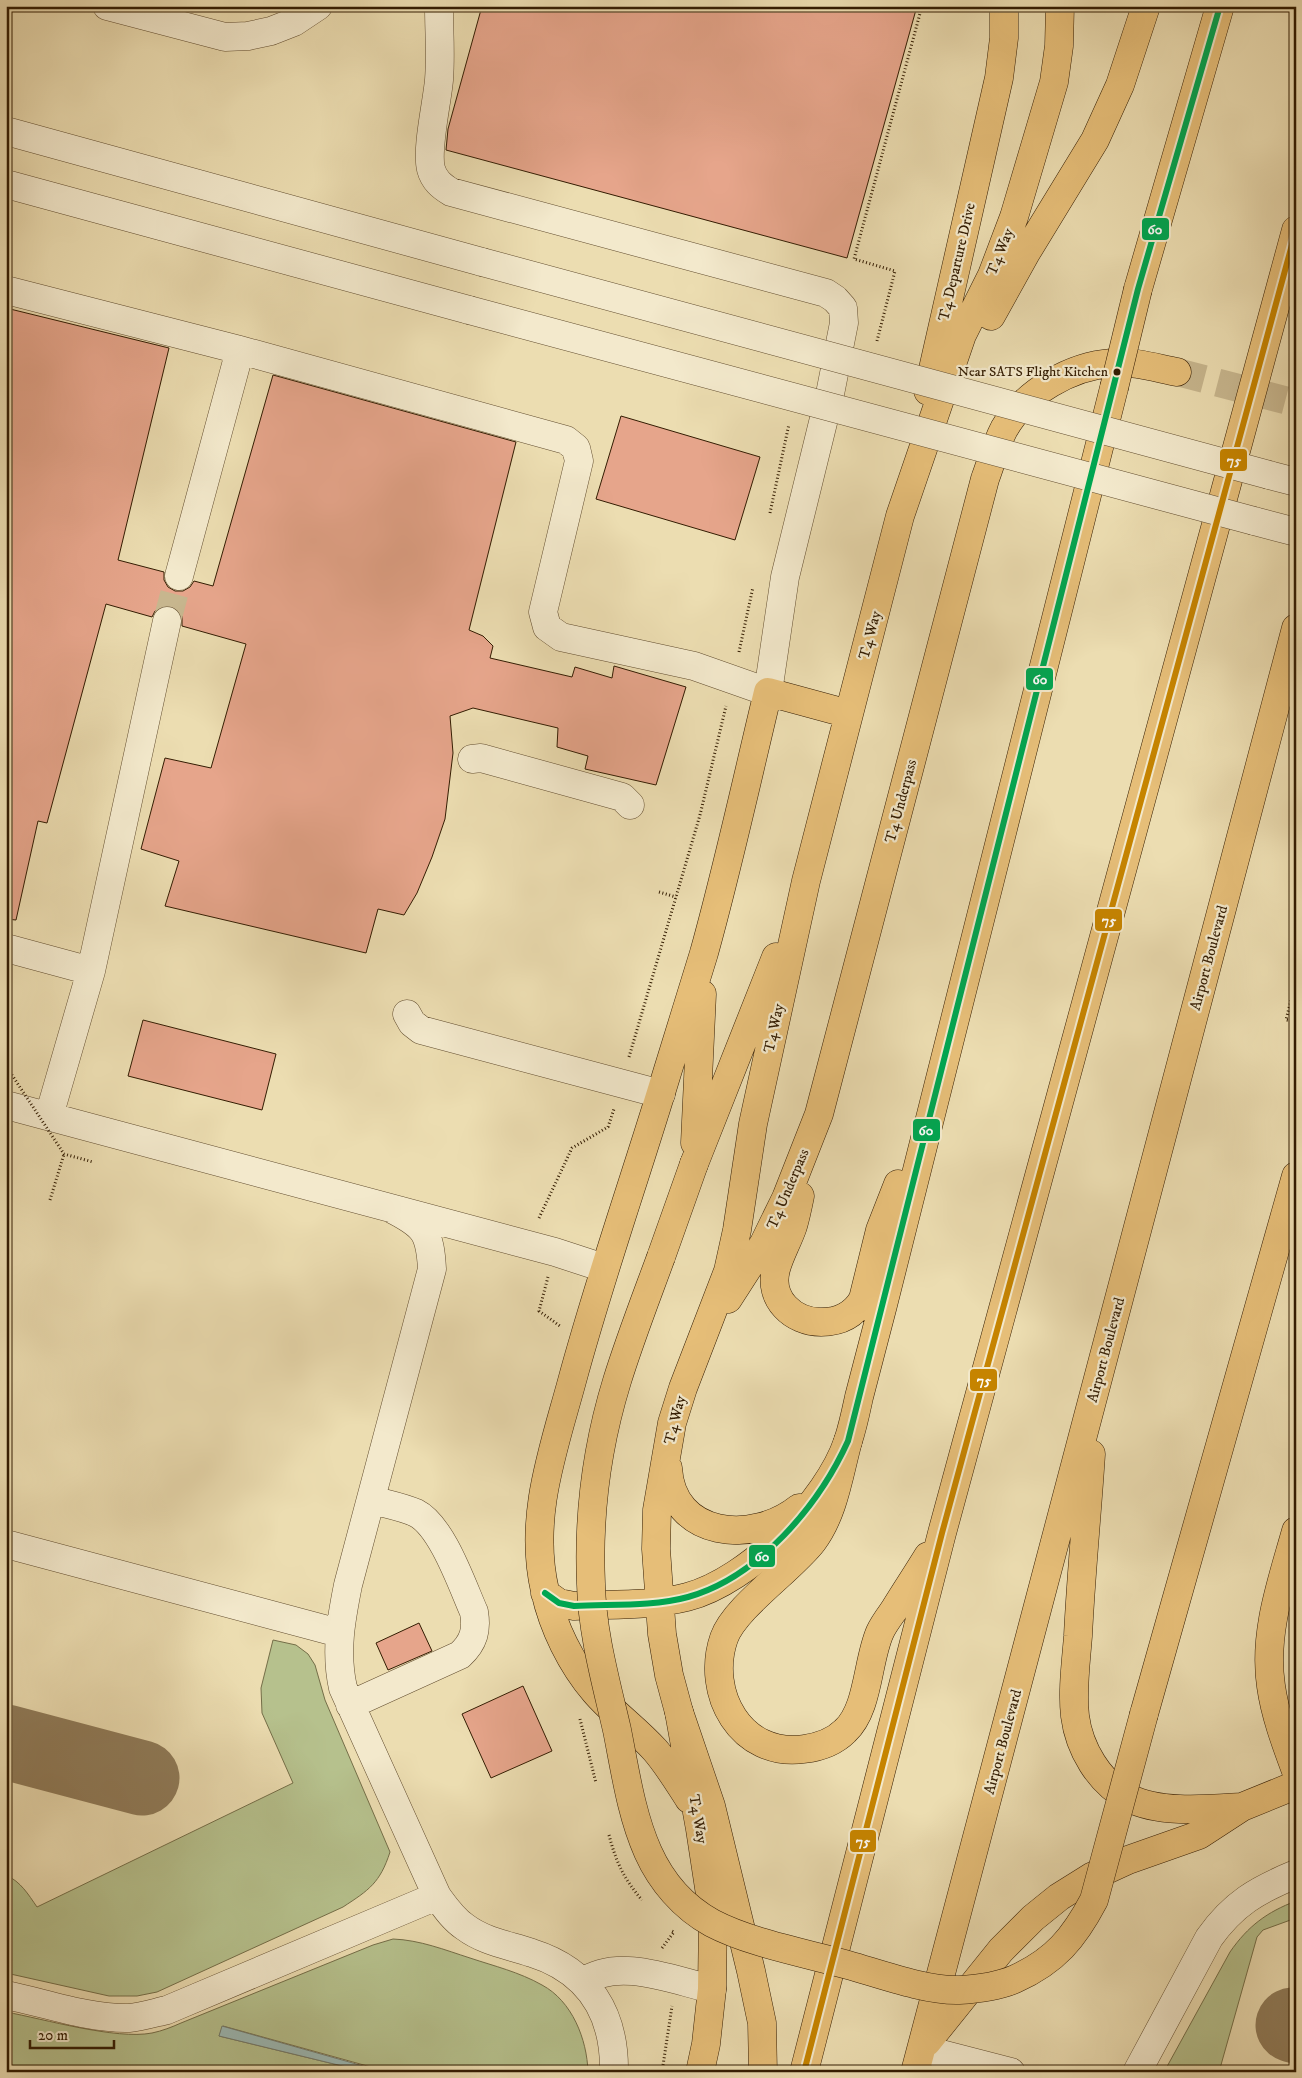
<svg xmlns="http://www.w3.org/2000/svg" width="1302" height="2078" viewBox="0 0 1302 2078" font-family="'IM FELL DW Pica',serif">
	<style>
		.green { fill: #b6c18d; stroke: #746e48 }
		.water { fill: #9cbab6; stroke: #727b6e }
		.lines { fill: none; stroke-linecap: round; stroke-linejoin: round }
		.taxiway { stroke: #907c5a; stroke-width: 75 }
		.building { fill: #e6a58b; stroke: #331c02 }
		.minor-tunnel { stroke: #c7b68e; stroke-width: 28; stroke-dasharray: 28 14; stroke-linecap: butt }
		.major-tunnel { stroke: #c7b68e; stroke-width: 28; stroke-dasharray: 28 14; stroke-linecap: butt }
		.minor-casing { stroke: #614c2e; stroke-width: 29 }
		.major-casing { stroke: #331c02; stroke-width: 29 }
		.highway-casing { stroke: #331c02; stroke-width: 29 }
		.path { stroke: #331c02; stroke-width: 3; stroke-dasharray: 1 2.5; stroke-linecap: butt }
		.minor { stroke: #f3e9cc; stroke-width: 28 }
		.major { stroke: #e6be78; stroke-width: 28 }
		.highway { stroke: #e6be78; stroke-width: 28 }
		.minor-bridge-casing { stroke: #614c2e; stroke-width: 29; stroke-linecap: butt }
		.major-bridge-casing { stroke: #331c02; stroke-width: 29; stroke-linecap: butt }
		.highway-bridge-casing { stroke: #331c02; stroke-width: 29; stroke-linecap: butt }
		.path-bridge { stroke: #331c02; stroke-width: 3; stroke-dasharray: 1 2.5; stroke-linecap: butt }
		.minor-bridge { stroke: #f3e9cc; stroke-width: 28 }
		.major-bridge { stroke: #e6be78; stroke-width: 28 }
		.highway-bridge { stroke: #e6be78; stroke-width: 28 }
		.bus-1-casing { stroke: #f3e9cc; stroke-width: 10 }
		.bus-2-casing { stroke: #f3e9cc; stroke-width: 10 }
		.bus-1 { stroke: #00a651; stroke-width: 6 }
		.bus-2 { stroke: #c68400; stroke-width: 6 }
		.bus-dot { fill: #331c02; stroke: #f3e9cc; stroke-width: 2 }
		.labels { text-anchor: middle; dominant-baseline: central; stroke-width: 4.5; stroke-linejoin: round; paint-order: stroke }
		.bus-label { font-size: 14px; fill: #331c02; stroke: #f3e9cc; text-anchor: end }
		.street-label { font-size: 15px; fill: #331c02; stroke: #f3e9cc }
		.line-badge { stroke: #f3e9cc; stroke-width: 2 }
		.badge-label { font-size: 14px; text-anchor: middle; font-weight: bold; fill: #fff }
	</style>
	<rect width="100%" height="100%" fill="#ecddb1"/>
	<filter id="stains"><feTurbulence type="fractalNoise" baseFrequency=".004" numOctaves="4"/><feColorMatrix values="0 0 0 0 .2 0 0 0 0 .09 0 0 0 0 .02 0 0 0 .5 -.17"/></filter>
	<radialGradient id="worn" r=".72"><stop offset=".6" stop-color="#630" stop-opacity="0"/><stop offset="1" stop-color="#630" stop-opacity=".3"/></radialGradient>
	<path class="green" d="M273,1640L296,1645L308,1654L315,1665L325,1700L390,1852C380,1883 369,1890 343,1907L157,1992L137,1996H109L6,1973V1875C21,1882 28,1894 37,1907L293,1783L262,1713L261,1688Z
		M1296,1901V1918L1263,1930L1257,1937L1219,2072H1164L1230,1952C1248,1926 1267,1912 1296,1901Z
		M393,1939C420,1940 445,1950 470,1958C494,1966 519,1972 542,1985C572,2001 587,2039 588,2072H389L223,2026L219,2036L367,2072H6V2012C44,2019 116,2040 152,2033C162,2031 172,2027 181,2023L373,1945Z"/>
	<path class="water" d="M222,2026L381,2071L389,2072H367L219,2036Z"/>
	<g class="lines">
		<path class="taxiway" d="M6,1742L142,1778
			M1293,2025L1296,2026"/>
	</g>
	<path class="building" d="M482,6H917L847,258L446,150L448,129Z
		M6,308L169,348L118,560L164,572V580L168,587L175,591H183L190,587L194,581L213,586L273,375L516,442L469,630L483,636L493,646L490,658L572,677L575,667L612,678L614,666L686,687L656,785L585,769L588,756L557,747L558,728L473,708L450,716L453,753L445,819L432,857L417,893L404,915L378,909L366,953L165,906L179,861L141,849L165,758L211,768L246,644L182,626V616L177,609L171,606H162L155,611L152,617L106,604L47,823L38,821L16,920L6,919Z
		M621,416L760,457L735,540L596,499Z
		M143,1020L276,1054L262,1110L128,1076Z
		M419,1623L432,1651L388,1670L376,1643Z
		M523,1686L552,1751L491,1778L462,1714Z"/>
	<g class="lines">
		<path class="minor-tunnel" d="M167,621L179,576"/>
		<path class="major-tunnel" d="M1177,372L1296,403"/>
		<defs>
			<path id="minor" d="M107,6L225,37L248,36L271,31L294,22L318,6
				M6,131L482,262
				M6,184L469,310
				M6,290L240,350L566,440L576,448L579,461L543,612L547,627L561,637L694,666L768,692L785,577L830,394L844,323L843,308L835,299L826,293L451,192C441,186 434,180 431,169C426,149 437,103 439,80C441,56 439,31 439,6
				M1269,475L1296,482
				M1254,521L1296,532
				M179,576L240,350
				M472,759L481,758L622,797L630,805
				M6,948L91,971
				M407,1014L412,1023L421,1030L661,1094
				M6,1105L555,1252L604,1268
				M49,1116L91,971L167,621
				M394,1210C425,1226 430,1233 432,1269L348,1585C341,1620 335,1652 343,1688L437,1896C445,1907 453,1919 465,1927C485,1942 509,1945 532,1953C589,1971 615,2014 614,2072
				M6,1544L339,1633
				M350,1705L460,1655C474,1642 477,1630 474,1612C462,1585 442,1526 416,1513C403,1507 386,1504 372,1500
				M583,1982C619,1957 672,1980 712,1989
				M6,1995C45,2003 89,2019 129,2018C141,2017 154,2013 167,2010L437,1896
				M922,2049L1011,2072
				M1137,2072L1209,1938C1233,1904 1257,1890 1296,1874"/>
			<path id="major" d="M1138,289L1220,6
				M991,316L1026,253L1095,140L1120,85L1146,6
				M928,391L999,78L1004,38V6
				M695,1143L702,994
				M694,1164L776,957
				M800,1196C798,1206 796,1216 793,1226C788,1241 780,1254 776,1269C768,1299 793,1322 821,1322C840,1322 854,1315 863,1299L880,1230L898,1184
				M728,1299L764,1243L786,1198L819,1114L985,479C991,463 996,444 1004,429C1025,392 1071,366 1112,363C1134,361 1156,368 1177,372
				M668,1468C672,1538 753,1545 799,1508
				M1296,1531C1282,1581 1263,1633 1271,1686C1275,1715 1286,1744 1296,1771
				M545,1593L559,1603L574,1606C611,1604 651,1606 687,1597C749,1581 828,1501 848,1441C853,1426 856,1411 859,1397C867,1366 875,1336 883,1305L1114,388
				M689,1799C678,1782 668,1765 655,1750C636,1729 613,1713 595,1692C571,1664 553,1627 545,1591C528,1518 553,1451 572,1381C600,1277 636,1176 667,1073C679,1033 692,993 704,953C728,867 747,779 768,692L849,714
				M700,2072L706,2044L712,1989L713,1914L700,1829L679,1712L669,1675L662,1634L656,1549L657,1510L672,1423L683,1388L728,1271L737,1230L753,1124L806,881L900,516L962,335L992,275L1014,217L1054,82L1059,46L1060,6"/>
			<path id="highway" d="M661,1257L694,1164
				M848,1441C839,1474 834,1513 813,1541C792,1569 735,1607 724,1638C705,1693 741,1758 804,1749C820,1747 834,1742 845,1731C869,1709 867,1661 880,1632C883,1625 889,1617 894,1610C905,1592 917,1574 928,1556
				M1091,1454C1087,1515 1081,1575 1078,1636C1076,1662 1072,1690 1075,1716C1079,1748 1099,1783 1129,1798C1160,1814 1209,1809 1242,1807
				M679,1712L711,1806L751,1971L762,2023L763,2072
				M1144,1714L1296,1176
				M927,2042L1001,1950L1033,1918L1059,1897L1091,1877L1128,1860L1199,1835L1242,1807L1296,1785
				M804,2072L942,1533L1296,230
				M915,2072L1296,628"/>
		</defs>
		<use href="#minor" class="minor-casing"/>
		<use href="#major" class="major-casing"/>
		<use href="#highway" class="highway-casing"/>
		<path class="path" d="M877,341L895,271L854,259L922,6
			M770,513L789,424
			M739,652L753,587
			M659,892L676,897
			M1296,980L1286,1020L1296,1022
			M629,1057L700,815L726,706
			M50,1200L64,1154
			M539,1218L572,1148L608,1127L614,1109
			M548,1277L539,1311L560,1326
			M580,1719L596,1783
			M609,1835C616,1862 624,1879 642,1900
			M662,1948L674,1932L672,1931
			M662,2072L672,2006"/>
		<use href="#minor" class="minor"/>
		<use href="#major" class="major"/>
		<use href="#highway" class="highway"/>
		<defs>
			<path id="minor-bridge" d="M482,262L1269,475
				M469,310L1254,521"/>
			<path id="major-bridge" d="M1114,388L1138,289"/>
			<path id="highway-bridge" d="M661,1257C646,1298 630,1339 617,1381C597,1446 588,1516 591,1584C592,1633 606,1682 617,1730C625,1770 631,1814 648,1852C661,1881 683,1907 712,1923C750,1943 805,1953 848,1965C880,1974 926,1991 959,1990C976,1989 999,1986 1015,1979C1055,1961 1074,1938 1094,1900L1144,1714"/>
		</defs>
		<use href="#minor-bridge" class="minor-bridge-casing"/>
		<use href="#major-bridge" class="major-bridge-casing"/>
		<use href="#highway-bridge" class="highway-bridge-casing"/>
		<path class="path-bridge" d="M6,1066L64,1154L93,1162"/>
		<use href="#minor-bridge" class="minor-bridge"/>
		<use href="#major-bridge" class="major-bridge"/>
		<use href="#highway-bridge" class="highway-bridge"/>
		<defs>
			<path id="bus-1" d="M545,1593L559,1603L574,1606C611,1604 652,1607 688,1597C759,1577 819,1505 848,1441L1138,289L1220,6"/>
			<path id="bus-2" d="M804,2072L942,1533L1296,230"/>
		</defs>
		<use href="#bus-1" class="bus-1-casing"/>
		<use href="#bus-2" class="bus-2-casing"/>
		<use href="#bus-1" class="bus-1"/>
		<use href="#bus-2" class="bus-2"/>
	</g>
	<circle class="bus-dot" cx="1117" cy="372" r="4.5"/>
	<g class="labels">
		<g class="bus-label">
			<text x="1108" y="372">Near SATS Flight Kitchen</text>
		</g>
		<g class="street-label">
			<text transform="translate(1000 252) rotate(-68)">T4 Way</text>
			<text transform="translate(957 262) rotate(-77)">T4 Departure Drive</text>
			<text transform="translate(870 635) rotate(-75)">T4 Way</text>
			<text transform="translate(901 801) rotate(-75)">T4 Underpass</text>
			<text transform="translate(1209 958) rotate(-75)">Airport Boulevard</text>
			<text transform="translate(774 1028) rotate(-78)">T4 Way</text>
			<text transform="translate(788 1189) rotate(-67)">T4 Underpass</text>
			<text transform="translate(1106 1350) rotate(-75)">Airport Boulevard</text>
			<text transform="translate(675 1420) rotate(-76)">T4 Way</text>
			<text transform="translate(1003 1742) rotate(-75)">Airport Boulevard</text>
			<text transform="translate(698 1819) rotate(80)">T4 Way</text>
		</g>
	</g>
	<g class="line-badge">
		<rect x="1141" y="217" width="29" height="24" rx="5" fill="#00a651"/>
		<rect x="1219" y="448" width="29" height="24" rx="5" fill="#c68400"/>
		<rect x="1025" y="667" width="29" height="24" rx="5" fill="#00a651"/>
		<rect x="1094" y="908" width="29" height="24" rx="5" fill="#c68400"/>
		<rect x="912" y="1118" width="29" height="24" rx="5" fill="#00a651"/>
		<rect x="969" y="1368" width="29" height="24" rx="5" fill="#c68400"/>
		<rect x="748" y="1544" width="28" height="24" rx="5" fill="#00a651"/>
		<rect x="849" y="1829" width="28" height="24" rx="5" fill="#c68400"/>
	</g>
	<g class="badge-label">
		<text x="1155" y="234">60</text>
		<text x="1234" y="465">75</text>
		<text x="1040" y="684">60</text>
		<text x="1109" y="925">75</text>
		<text x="926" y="1135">60</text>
		<text x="984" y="1385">75</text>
		<text x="762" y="1561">60</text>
		<text x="863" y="1846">75</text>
	</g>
	<rect width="1302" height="2078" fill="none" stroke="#ecddb1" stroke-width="25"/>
	<rect x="8" y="8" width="1287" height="2063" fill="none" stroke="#331c02" stroke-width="2.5"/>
	<rect x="12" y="12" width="1277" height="2053" fill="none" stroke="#331c02"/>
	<path d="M30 2040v8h84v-8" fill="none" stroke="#331c02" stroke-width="2.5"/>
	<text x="38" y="2040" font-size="15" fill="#331c02" stroke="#f3e9cc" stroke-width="4" paint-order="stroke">20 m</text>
	<rect width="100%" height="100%" filter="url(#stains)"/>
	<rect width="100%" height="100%" fill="url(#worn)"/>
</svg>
